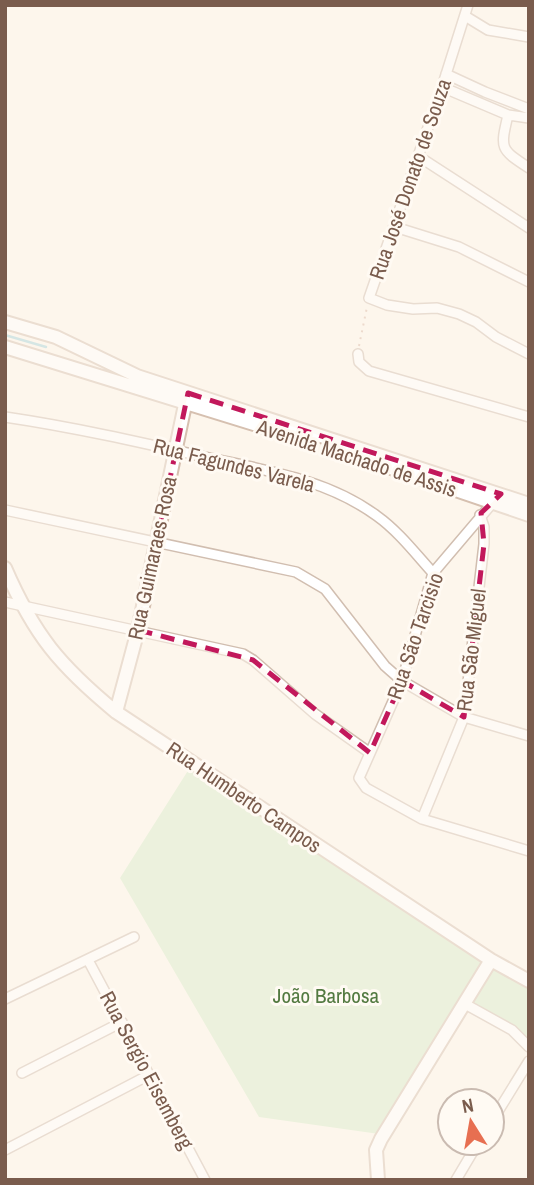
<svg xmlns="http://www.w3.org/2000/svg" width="534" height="1185" viewBox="0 0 534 1185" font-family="'Archivo Narrow',sans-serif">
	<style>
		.green { fill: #d8ecc9 }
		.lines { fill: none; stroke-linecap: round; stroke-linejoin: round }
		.stream { stroke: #a5d3da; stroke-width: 2.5 }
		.street-casing { stroke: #d1beb0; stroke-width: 12 }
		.secondary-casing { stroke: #d6c0b0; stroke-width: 16 }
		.path { stroke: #d9b8a5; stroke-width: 2; stroke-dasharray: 2 5; stroke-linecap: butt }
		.street { stroke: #fff; stroke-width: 9 }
		.secondary { stroke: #fff; stroke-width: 12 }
		.marked { fill: none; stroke: #c2185b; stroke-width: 5; stroke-dasharray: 14 9; stroke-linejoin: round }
		.labels { text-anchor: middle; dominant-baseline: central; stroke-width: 6; stroke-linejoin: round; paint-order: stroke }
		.street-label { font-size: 21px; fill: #7a5c4d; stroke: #fffaf3 }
		.park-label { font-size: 21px; fill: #537a41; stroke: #fffaf3 }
	</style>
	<rect width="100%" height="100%" fill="#fdf6ec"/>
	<path class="green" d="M189,769L529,984V1042L461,1006L379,1134L259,1117L120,878Z"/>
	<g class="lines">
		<path class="stream" d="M5,335L46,347"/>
		<defs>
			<path id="street" d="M468,5L442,87L369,298L387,305L413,309L437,308L459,314L476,322L496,337L529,354
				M465,16L488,30L529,37
				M446,74L485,92L529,109
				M442,87L508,115L529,118
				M508,115C500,149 500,149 529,168
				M418,156L529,228
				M395,227L459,247L529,282
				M358,354L359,362L369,371L529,417
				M5,417C73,427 139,442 205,457C264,470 327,479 377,516C398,531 415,553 433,573
				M495,500L433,573L402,681L359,778L366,788L422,819L529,851
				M5,510L296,572L325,589L385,666L402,681L464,717L529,736
				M5,602L243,654L253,660L315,714L370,753
				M422,819L464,717L484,544V527L480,515
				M88,960L205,1180
				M5,999L134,937
				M465,1004L512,1030L529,1047
				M22,1073L122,1022
				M492,1121L529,1061
				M5,1150L149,1075
				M456,1180L478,1143"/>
			<path id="secondary" d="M5,322L56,337L137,376L529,504
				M5,347L296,437
				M344,452L529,515
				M5,568C34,635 60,666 116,712L491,960L529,981
				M116,712L138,630L187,395
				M378,1180L376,1150L381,1139L491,960"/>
		</defs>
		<use href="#street" class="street-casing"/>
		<use href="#secondary" class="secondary-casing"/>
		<path class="path" d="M359,346L367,307"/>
		<use href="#street" class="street"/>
		<use href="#secondary" class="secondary"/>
	</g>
	<path d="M0 0H534V1185H0ZM188,393L501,494L481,513L484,544L464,717L402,681L370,753L253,660L138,630Z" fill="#fdf6ec" fill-opacity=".55" fill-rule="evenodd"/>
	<path class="marked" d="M188,393L501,494L481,513L484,544L464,717L402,681L370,753L253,660L138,630Z"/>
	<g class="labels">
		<g class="street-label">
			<text transform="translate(410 179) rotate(-71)">Rua José Donato de Souza</text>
			<text transform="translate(357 458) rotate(18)">Avenida Machado de Assis</text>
			<text transform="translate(234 465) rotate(14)">Rua Fagundes Varela</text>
			<text transform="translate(152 558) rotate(-78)">Rua Guimaraes Rosa</text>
			<text transform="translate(415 636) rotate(-71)">Rua São Tarcisio</text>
			<text transform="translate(471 650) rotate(-83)">Rua São Miguel</text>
			<text transform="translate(244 797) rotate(34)">Rua Humberto Campos</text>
			<text transform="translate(147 1070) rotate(62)">Rua Sergio Eisemberg</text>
		</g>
		<g class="park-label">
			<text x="326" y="995">João Barbosa</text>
		</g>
	</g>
	<rect width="534" height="1185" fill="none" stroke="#7a5c4d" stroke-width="14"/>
	<g transform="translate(471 1122) rotate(349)"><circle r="33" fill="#fffaf3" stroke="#cabbb1" stroke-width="2"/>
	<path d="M0-5L12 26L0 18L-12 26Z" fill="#e76f51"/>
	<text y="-10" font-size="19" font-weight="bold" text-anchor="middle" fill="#7a5c4d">N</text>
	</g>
</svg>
